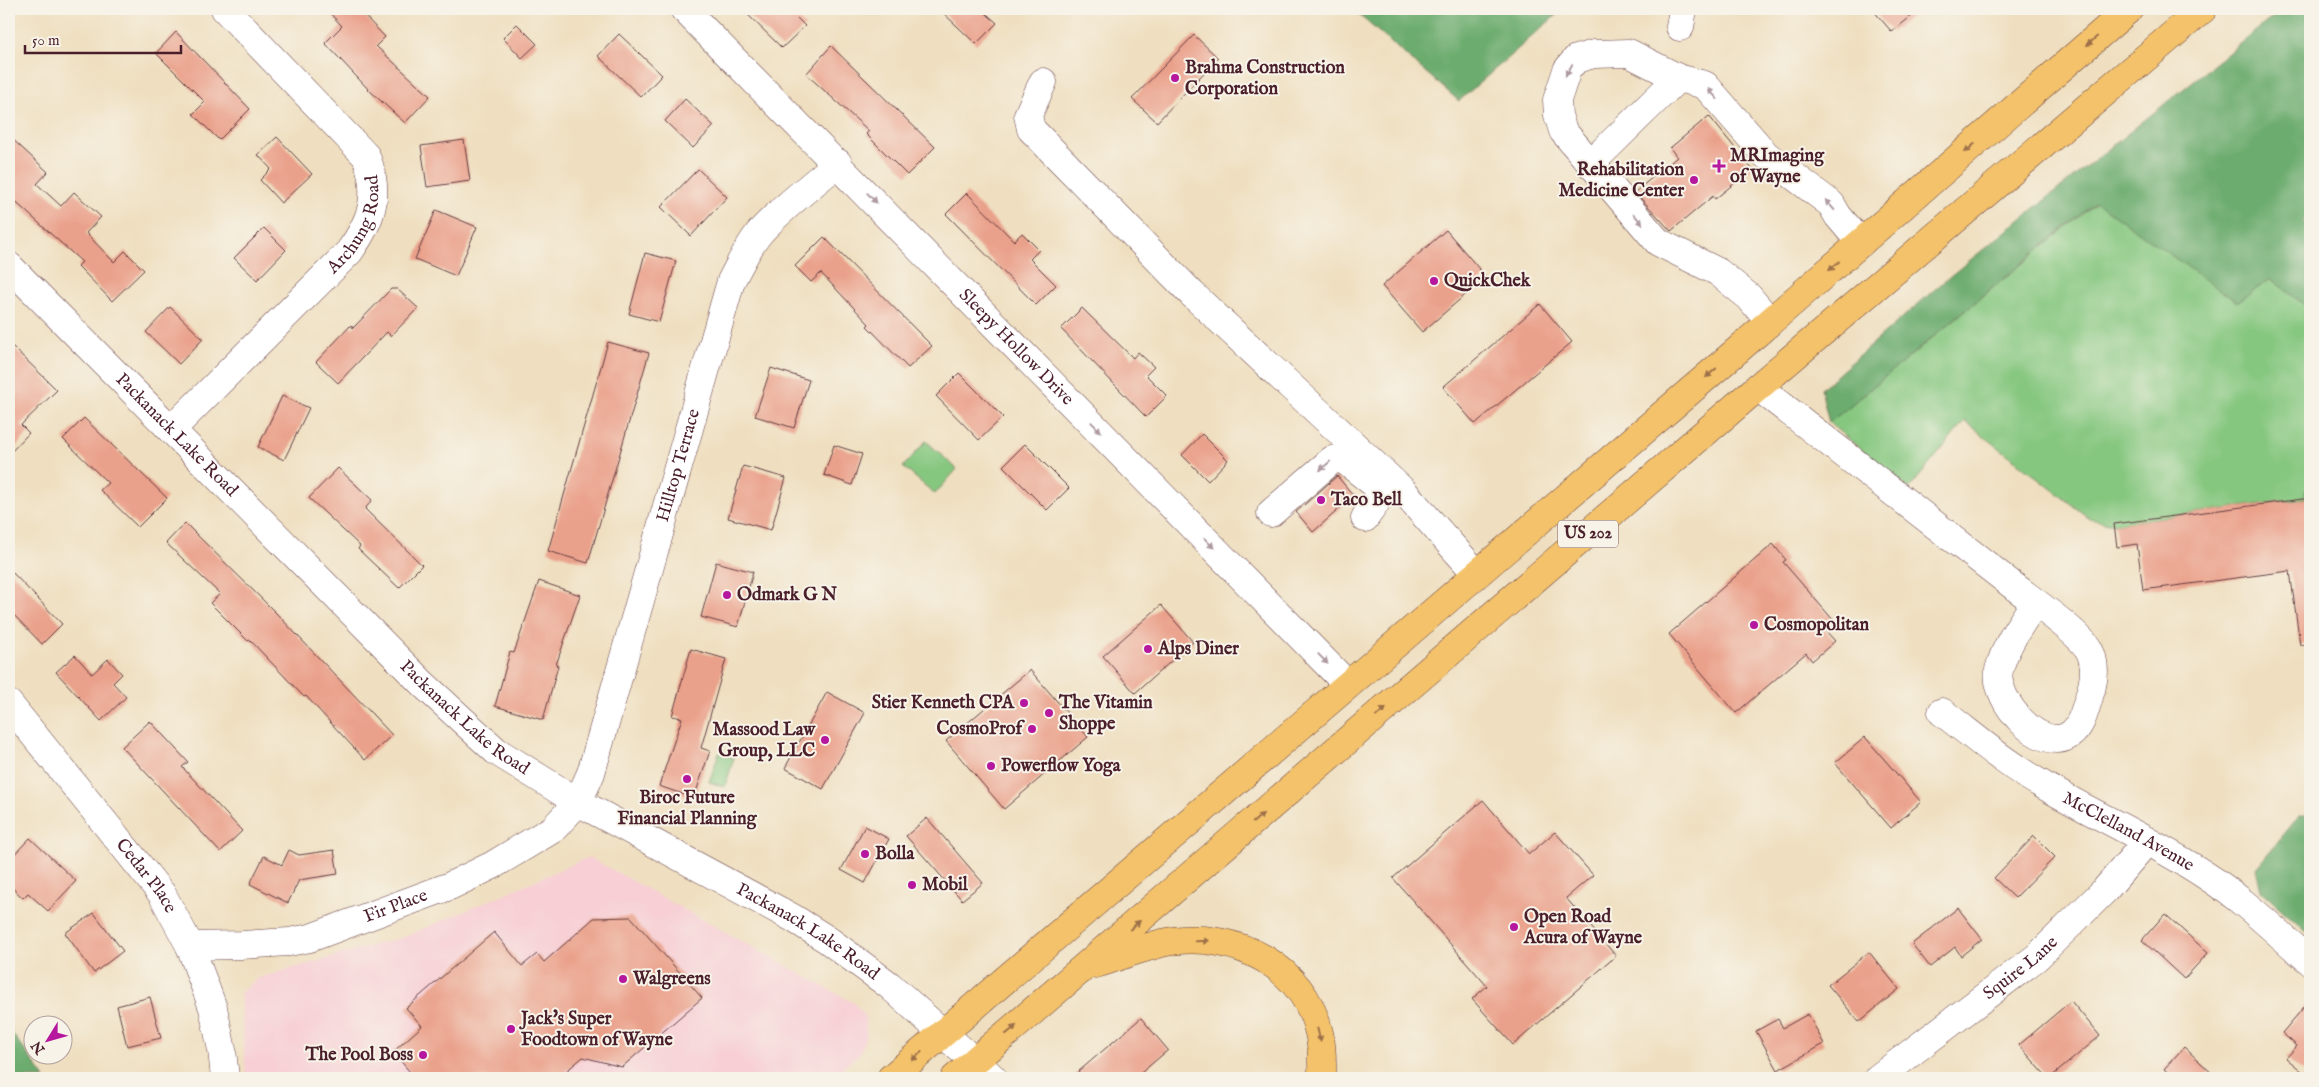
<svg xmlns="http://www.w3.org/2000/svg" width="2319" height="1087" viewBox="0 0 2319 1087" font-family="'IM FELL English',serif">
	<style>
		.built { fill: #f7cfd5 }
		.green { fill: #86c780; stroke: #687356 }
		.forest { fill: #6cac6e; stroke: #5b664c }
		.building { fill: #eaa18b }
		.lines { fill: none; stroke-linecap: round; stroke-linejoin: round }
		.minor-casing { stroke: #633c41; stroke-width: 29 }
		.highway-casing { stroke: #633c41; stroke-width: 29 }
		.minor { stroke: #fff; stroke-width: 28 }
		.highway { stroke: #f3c26a; stroke-width: 28 }
		.oneway { fill: #9e704a }
		.oneway2 { fill: #ae9aa0 }
		.poi-dot { fill: #b5179e; stroke: #f7f3e8; stroke-width: 2 }
		.labels { text-anchor: middle; dominant-baseline: central; stroke-width: 4; stroke-linejoin: round; paint-order: stroke }
		.shield { fill: #f7f3e8; stroke: #7e5f64; stroke-width: 1 }
		.shield-label { font-size: 16px; font-weight: bold; fill: #4a1f2b }
		.poi-label { font-size: 18px; font-weight: bold; fill: #4a1f2b; stroke: #f7f3e8; text-anchor: start }
		.street-label { font-size: 18px; fill: #4a1f2b; stroke: #f7f3e8 }
	</style>
	<rect width="100%" height="100%" fill="#f7f3e8"/>
	<filter id="ink" filterUnits="userSpaceOnUse"><feTurbulence type="fractalNoise" baseFrequency=".02" numOctaves="2"/><feDisplacementMap in="SourceGraphic" scale="10" xChannelSelector="R" yChannelSelector="G"/><feConvolveMatrix kernelMatrix="1 2 1 2 8 2 1 2 1" color-interpolation-filters="sRGB"/></filter>
	<filter id="wash" filterUnits="userSpaceOnUse"><feTurbulence type="fractalNoise" baseFrequency=".0096" numOctaves="4" result="noise"/><feDisplacementMap in="SourceGraphic" scale="20" xChannelSelector="R" yChannelSelector="G"/><feGaussianBlur stdDeviation="1.12" result="paint"/><feColorMatrix in="noise" values="0 0 0 0 0 0 0 0 0 0 0 0 0 0 0 0 0 1.4 0 .05"/><feComposite in="paint" operator="in"/></filter>
	<g filter="url(#wash)">
		<rect width="100%" height="100%" fill="#efdfc0"/>
		<path class="built" d="M589,857L854,1003L865,1017L867,1033L860,1053L832,1078H246L240,993L258,978L407,936Z"/>
		<path class="green" d="M2097,202L2237,302L2271,279L2310,309V490H2305L2306,498L2114,524L2090,519L1965,421L1909,489L1829,423Z
			M926,441L957,469L935,494L903,467Z
			M719,753L734,758L725,787L709,782Z"/>
		<path class="forest" d="M1352,9H1563L1459,101Z
			M2283,9H2306L2310,14V214L2303,221L2310,227V309L2271,279L2237,302L2096,202L1829,423L1821,389L1949,277Z
			M2310,814V935L2261,891L2256,868L2299,816Z
			M9,1029L45,1078H9Z"/>
		<g id="blocks">
			<path class="building" d="M326,9H358L385,37L376,46L430,96L405,123L369,90L325,43L342,26Z
				M742,9H788L805,26L782,48Z
				M939,9H981L997,23L976,44Z
				M1872,9H1920L1892,32Z
				M517,24L537,44L522,58L503,38Z
				M176,32L250,109L219,140L193,114L205,102L156,53Z
				M619,34L662,75L641,97L598,56Z
				M1194,35L1218,58L1157,122L1132,99Z
				M831,46L935,147L907,175L866,134L869,131L806,74Z
				M685,99L714,126L693,148L665,121Z
				M1709,116L1752,169L1715,199L1713,196L1671,231L1635,192L1677,157L1670,148Z
				M9,136L48,172L37,184L61,206L74,192L101,217L86,233L114,262L125,251L144,270L112,301L78,266L82,262L9,196Z
				M277,137L312,174L281,203L260,180L271,169L258,155Z
				M464,140L470,181L427,187L421,146Z
				M698,169L727,197L691,236L661,207Z
				M967,193L1014,241L1022,233L1039,250L1030,259L1056,285L1036,305L946,214Z
				M436,210L477,227L456,276L415,259Z
				M264,228L286,250L257,280L234,258Z
				M1446,230L1486,277L1422,332L1382,286Z
				M824,237L932,346L908,368L867,326L869,324L821,273L811,282L795,266Z
				M645,253L676,261L659,322L629,314Z
				M391,289H397L418,308L391,336L387,332L338,383L316,362L351,325L353,328Z
				M1540,304L1572,342L1475,424L1443,387Z
				M170,307L203,339L179,364L146,332Z
				M1082,308L1133,358L1138,352L1154,367L1146,375L1167,396L1146,417L1061,329Z
				M608,342L649,353L588,563L548,551Z
				M9,343L57,390L21,425L29,433L9,454Z
				M771,368L809,380L794,428L755,416Z
				M959,373L1003,417L979,440L936,396Z
				M282,396L309,408L284,460L258,447Z
				M84,418L167,498L138,527L100,490L108,483L63,439Z
				M1202,434L1228,460L1208,481L1182,455Z
				M1025,444L1069,488L1047,510L1003,466Z
				M834,445L862,454L852,485L824,475Z
				M743,466L786,478L771,530L728,518Z
				M338,468L372,500L365,509L422,565L399,588L358,549L360,546L309,498Z
				M1337,476L1354,496L1313,532L1296,512Z
				M2310,498V644L2300,645L2290,571L2143,590L2137,544L2117,547L2114,524Z
				M185,523L277,614L392,735L365,760L306,696L304,697L250,640L248,641L210,603L220,594L166,543Z
				M1773,544L1786,560L1783,562L1834,621L1824,629L1835,641L1812,661L1806,653L1736,713L1669,634Z
				M716,562L753,572L738,627L701,617Z
				M9,569L62,624L42,644L9,610Z
				M539,581L580,595L556,665L558,666L543,720L495,706L510,652L514,653Z
				M1161,605L1193,642L1135,693L1103,656Z
				M691,649L726,659L701,748L710,751L694,798L659,786L682,718L672,716Z
				M75,655L92,674L108,659L122,674L113,683L126,697L101,721L56,672Z
				M1030,670L1088,737L1004,809L946,741Z
				M827,692L865,713L823,789L785,768Z
				M150,721L188,762L182,767L242,831L220,852L122,747Z
				M1865,737L1921,802L1891,828L1835,763Z
				M1483,800L1529,854L1555,832L1593,875L1566,898L1616,956L1513,1045L1472,999L1487,986L1393,878Z
				M927,818L983,883L962,900L906,836Z
				M865,826L889,839L865,883L841,870Z
				M2034,836L2055,857L2015,898L1994,878Z
				M30,838L76,881L48,911L28,893L23,898L9,885V860Z
				M289,850L299,855L334,850L338,874L299,880L288,903L250,884L264,856L282,865Z
				M1958,908L1982,939L1961,956L1955,947L1930,967L1912,944Z
				M94,913L123,951L94,973L65,933Z
				M2165,914L2208,953L2184,979L2142,940Z
				M631,917L702,998L622,1067L583,1057L558,1078H415L393,1052L422,1026L406,1008L494,932L522,966L537,954L544,962L594,918Z
				M1869,952L1899,989L1859,1022L1828,985Z
				M150,997L161,1038L127,1046L117,1006Z
				M2310,1000V1078L2286,1058L2297,1046L2282,1033Z
				M2071,1001L2100,1036L2050,1078H2048L2019,1045Z
				M1808,1014L1824,1044L1778,1070L1756,1031L1778,1019L1783,1028Z
				M1141,1018L1168,1050L1135,1078H1071Z
				M2184,1047L2217,1078H2174L2164,1069Z"/>
		</g>
	</g>
	<g filter="url(#ink)">
		<use href="#blocks" fill-opacity="0" stroke="#633c41" stroke-width="1"/>
		<g class="lines">
			<defs>
				<g id="minor">
					<path id="s1" d="M684,9L1348,685"/>
					<path d="M1680,27L1683,9"/>
					<path d="M1043,82L1028,115L1031,129L1192,294L1403,491L1477,574"/>
					<path d="M1590,164L1678,78"/>
					<path id="s2" d="M9,266L423,684L496,751L578,802L793,918L828,940L889,985L993,1078"/>
					<path d="M1770,322L1749,297L1718,272L1658,242L1563,131L1558,115L1557,100L1567,70L1576,59L1594,54L1629,53L1678,78L1705,85L1766,155L1831,204L1838,216L1861,243"/>
					<path d="M1758,387L2011,584C2029,598 2079,632 2089,650C2097,665 2094,681 2089,697C2085,709 2082,726 2071,734C2042,756 1993,700 1999,670C2005,646 2021,623 2035,603"/>
					<path id="s3" d="M171,430L349,252C372,220 381,195 366,156L225,9"/>
					<path d="M1271,513L1332,460L1343,459L1376,485C1384,497 1372,507 1365,518"/>
					<path id="s4" d="M9,704L162,894L190,946L213,1008L222,1050L225,1078"/>
					<path id="s5" d="M1942,712C1975,737 2007,765 2043,785C2096,816 2153,841 2205,875C2243,899 2276,932 2310,961"/>
					<path id="s6" d="M190,946L241,945L289,942L310,938L450,886L493,865L553,829L578,802L591,773L731,281C740,264 748,246 761,231C784,206 812,185 838,163"/>
					<path id="s7" d="M1878,1078L2037,957L2105,890L2147,841"/>
				</g>
				<path id="highway" d="M1096,964C1119,957 1148,945 1172,941C1236,932 1304,966 1319,1033C1323,1048 1322,1063 1322,1078
					M891,1078L1732,355L2129,9
					M955,1078L1758,387L2203,9"/>
			</defs>
			<use href="#minor" class="minor-casing"/>
			<use href="#highway" class="highway-casing"/>
			<use href="#minor" class="minor"/>
			<use href="#highway" class="highway"/>
		</g>
		<defs><path id="oneway-solid" d="M-6-.8H1V-3.2L6.5 0L1 3.2V.8H-6Z" transform="scale(1.25)"/></defs>
		<g class="oneway">
			<use href="#oneway-solid" transform="translate(2092 41) rotate(139)"/>
			<use href="#oneway-solid" transform="translate(1970 148) rotate(139)"/>
			<use href="#oneway-solid" transform="translate(1834 266) rotate(139)"/>
			<use href="#oneway-solid" transform="translate(1711 373) rotate(139)"/>
			<use href="#oneway-solid" transform="translate(1381 712) rotate(-41)"/>
			<use href="#oneway-solid" transform="translate(1258 818) rotate(-41)"/>
			<use href="#oneway-solid" transform="translate(1135 925) rotate(-41)"/>
			<use href="#oneway-solid" transform="translate(1202 941) rotate(-1)"/>
			<use href="#oneway-solid" transform="translate(1011 1030) rotate(-40)"/>
			<use href="#oneway-solid" transform="translate(1319 1035) rotate(76)"/>
			<use href="#oneway-solid" transform="translate(917 1056) rotate(139)"/>
		</g>
		<g class="oneway2">
			<use href="#oneway-solid" transform="translate(1569 70) rotate(120)"/>
			<use href="#oneway-solid" transform="translate(1713 94) rotate(-131)"/>
			<use href="#oneway-solid" transform="translate(872 198) rotate(46)"/>
			<use href="#oneway-solid" transform="translate(1830 205) rotate(-131)"/>
			<use href="#oneway-solid" transform="translate(1638 219) rotate(49)"/>
			<use href="#oneway-solid" transform="translate(1096 427) rotate(46)"/>
			<use href="#oneway-solid" transform="translate(1325 466) rotate(139)"/>
			<use href="#oneway-solid" transform="translate(1209 543) rotate(46)"/>
			<use href="#oneway-solid" transform="translate(1323 659) rotate(46)"/>
		</g>
	</g>
	<g class="poi-dot">
		<circle cx="1175" cy="78" r="5"/>
		<path d="M1716.5 158.5h5v5h5v5h-5v5h-5v-5h-5v-5h5z"/>
		<circle cx="1694" cy="180" r="5"/>
		<circle cx="1434" cy="281" r="5"/>
		<circle cx="1321" cy="500" r="5"/>
		<circle cx="727" cy="595" r="5"/>
		<circle cx="1754" cy="625" r="5"/>
		<circle cx="1148" cy="649" r="5"/>
		<circle cx="1024" cy="703" r="5"/>
		<circle cx="1049" cy="713" r="5"/>
		<circle cx="1032" cy="729" r="5"/>
		<circle cx="825" cy="740" r="5"/>
		<circle cx="991" cy="766" r="5"/>
		<circle cx="687" cy="779" r="5"/>
		<circle cx="865" cy="854" r="5"/>
		<circle cx="912" cy="885" r="5"/>
		<circle cx="1514" cy="927" r="5"/>
		<circle cx="623" cy="979" r="5"/>
		<circle cx="511" cy="1029" r="5"/>
		<circle cx="423" cy="1055" r="5"/>
	</g>
	<g class="labels">
		<rect class="shield" x="1558" y="520.5" width="60" height="27" rx="4"/>
		<g class="shield-label">
			<text x="1588" y="534">US 202</text>
		</g>
		<g class="poi-label">
			<text x="1185" y="68">Brahma Construction<tspan x="1185" dy="21">Corporation</tspan></text>
			<text x="1730" y="156">MRImaging<tspan x="1730" dy="21">of Wayne</tspan></text>
			<text x="1684" y="170" text-anchor="end">Rehabilitation<tspan x="1684" dy="21">Medicine Center</tspan></text>
			<text x="1444" y="281">QuickChek</text>
			<text x="1331" y="500">Taco Bell</text>
			<text x="737" y="595">Odmark G N</text>
			<text x="1764" y="625">Cosmopolitan</text>
			<text x="1158" y="649">Alps Diner</text>
			<text x="1014" y="703" text-anchor="end">Stier Kenneth CPA</text>
			<text x="1059" y="703">The Vitamin<tspan x="1059" dy="21">Shoppe</tspan></text>
			<text x="1022" y="729" text-anchor="end">CosmoProf</text>
			<text x="815" y="730" text-anchor="end">Massood Law<tspan x="815" dy="21">Group, LLC</tspan></text>
			<text x="1001" y="766">Powerflow Yoga</text>
			<text x="687" y="798" text-anchor="middle">Biroc Future<tspan x="687" dy="21">Financial Planning</tspan></text>
			<text x="875" y="854">Bolla</text>
			<text x="922" y="885">Mobil</text>
			<text x="1524" y="917">Open Road<tspan x="1524" dy="21">Acura of Wayne</tspan></text>
			<text x="633" y="979">Walgreens</text>
			<text x="521" y="1019">Jack's Super<tspan x="521" dy="21">Foodtown of Wayne</tspan></text>
			<text x="413" y="1055" text-anchor="end">The Pool Boss</text>
		</g>
		<g class="street-label">
			<text stroke="none"><textPath href="#s3" startOffset="280">Archung Road</textPath></text>
			<text stroke="none"><textPath href="#s1" startOffset="474">Sleepy Hollow Drive</textPath></text>
			<text stroke="none"><textPath href="#s2" startOffset="238">Packanack Lake Road</textPath></text>
			<text stroke="none"><textPath href="#s6" startOffset="776">Hilltop Terrace</textPath></text>
			<text stroke="none"><textPath href="#s2" startOffset="642">Packanack Lake Road</textPath></text>
			<text stroke="none"><textPath href="#s5" startOffset="222">McClelland Avenue</textPath></text>
			<text stroke="none"><textPath href="#s4" startOffset="220">Cedar Place</textPath></text>
			<text stroke="none"><textPath href="#s6" startOffset="212">Fir Place</textPath></text>
			<text stroke="none"><textPath href="#s2" startOffset="1048">Packanack Lake Road</textPath></text>
			<text stroke="none"><textPath href="#s7" startOffset="180">Squire Lane</textPath></text>
		</g>
	</g>
	<rect width="2319" height="1087" fill="none" stroke="#f7f3e8" stroke-width="30"/>
	<g transform="translate(48 1040) rotate(233)"><circle r="24" fill="#f7f3e8" stroke="#b29e9c"/>
	<path d="M0-4L9 19L0 12L-9 19Z" fill="#b5179e"/>
	<text y="-8" font-size="14" font-weight="bold" text-anchor="middle" fill="#4a1f2b">N</text>
	</g>
	<path d="M25 45v8h156v-8" fill="none" stroke="#4a1f2b" stroke-width="2.5"/>
	<text x="32" y="45" font-size="15" fill="#4a1f2b" stroke="#f7f3e8" stroke-width="4" paint-order="stroke">50 m</text>
</svg>
